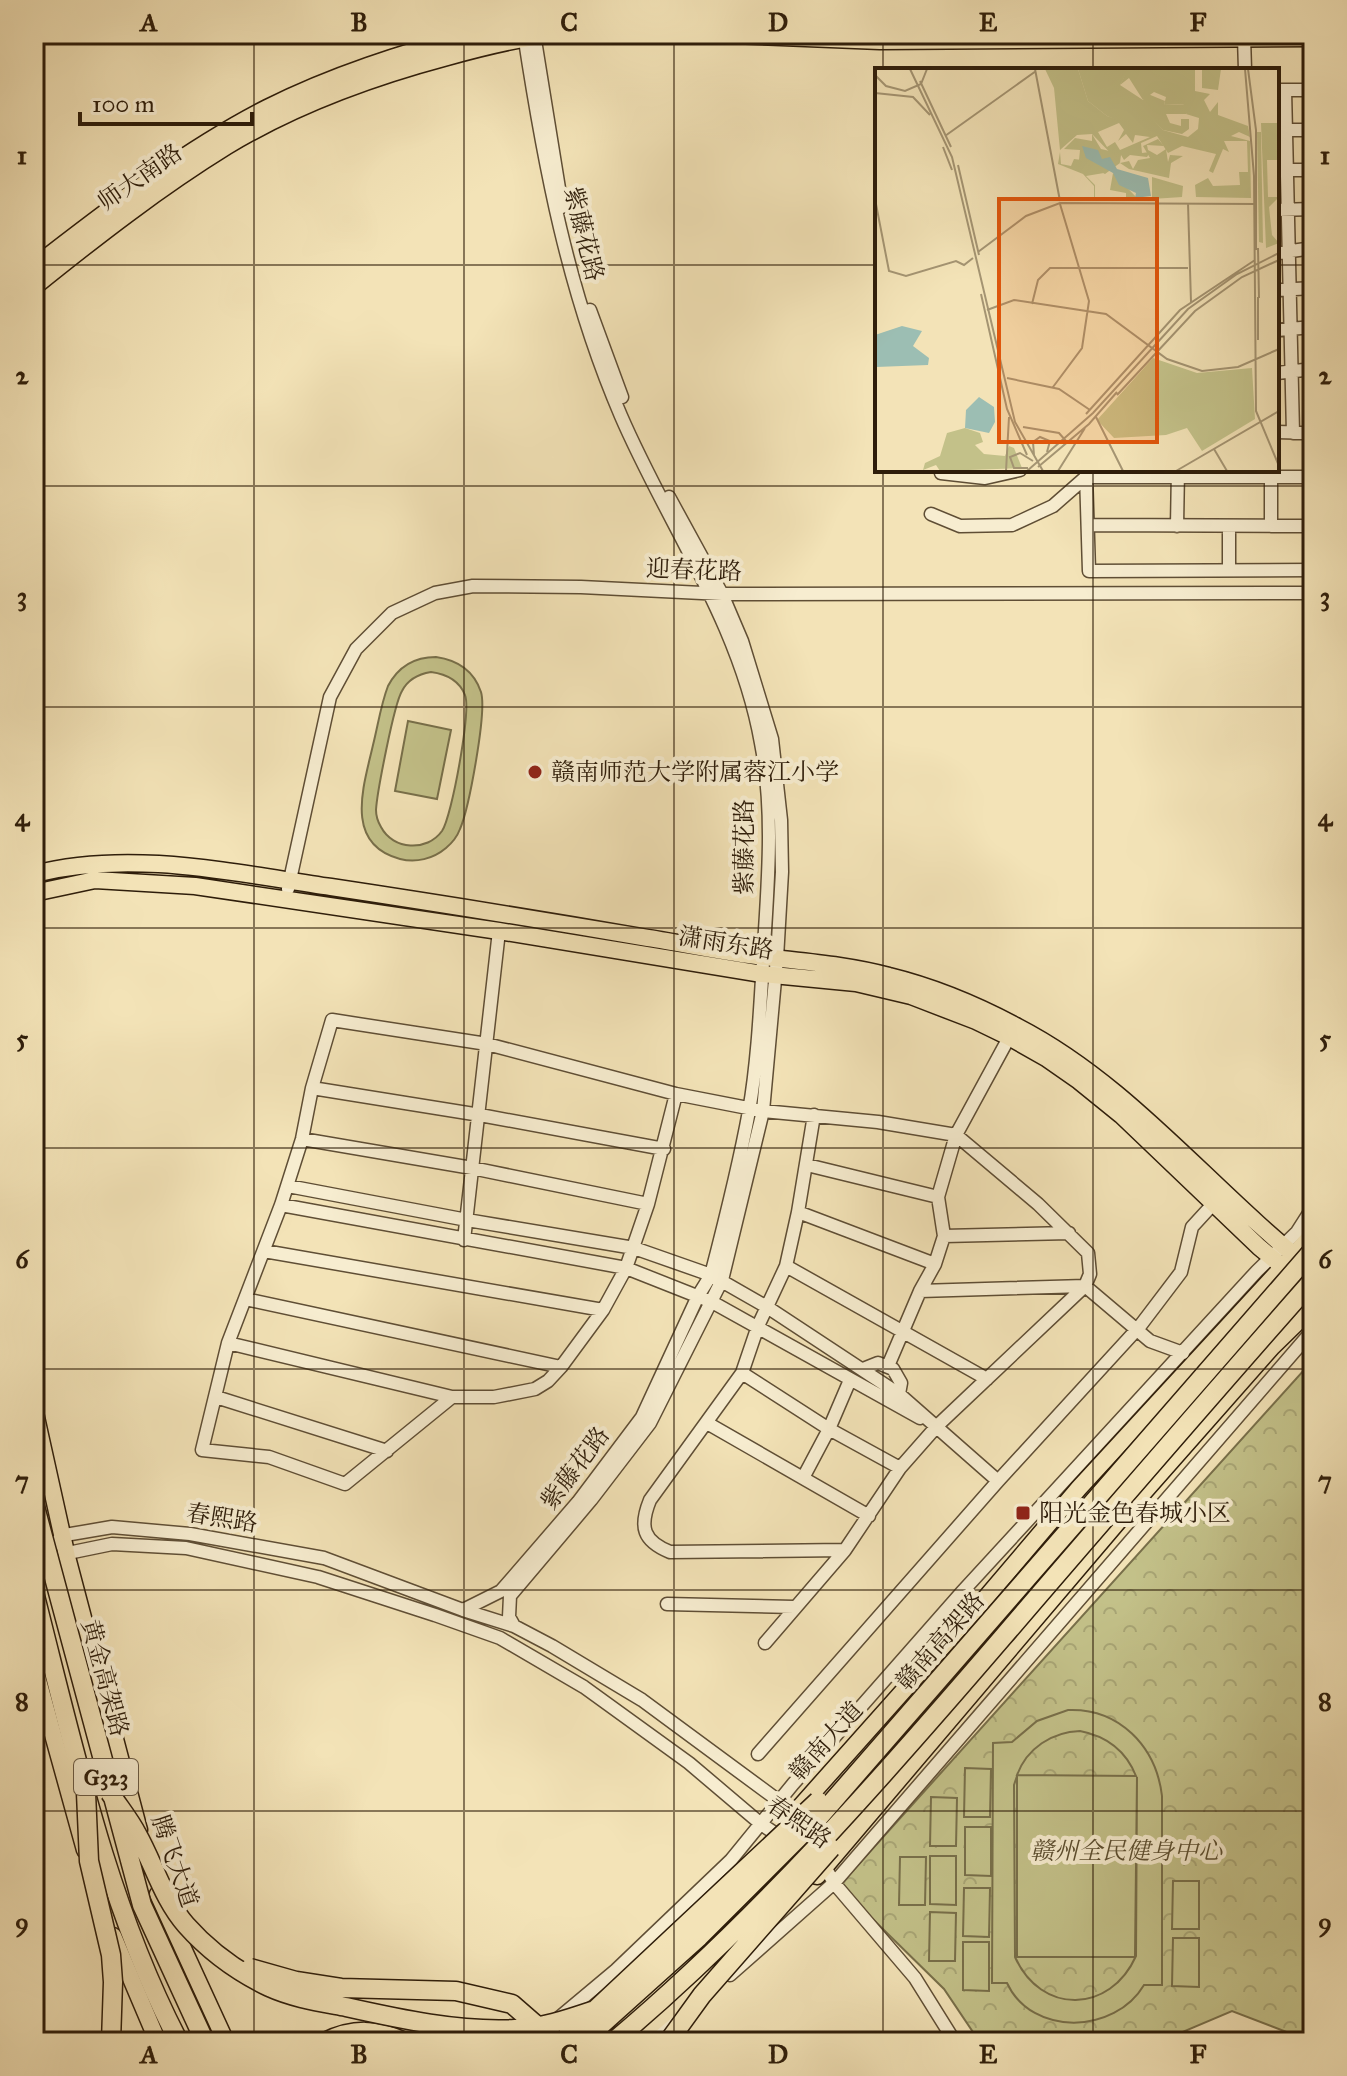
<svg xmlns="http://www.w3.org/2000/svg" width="1347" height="2076" viewBox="0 0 1347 2076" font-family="'IM FELL Great Primer','Noto Serif SC',serif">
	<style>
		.park { fill: url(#park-crowns); stroke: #786f4a; stroke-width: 2 }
		.pitch { fill: #c3c189; stroke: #786f4a; stroke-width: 2; fill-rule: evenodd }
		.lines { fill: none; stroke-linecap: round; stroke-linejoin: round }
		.minor-casing { stroke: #5f4e35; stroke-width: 15 }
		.major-casing { stroke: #2e1d0a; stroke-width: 19 }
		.highway-casing { stroke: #2e1d0a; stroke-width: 21 }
		.minor { stroke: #f7edd0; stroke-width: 12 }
		.major { stroke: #f3e3b7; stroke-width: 16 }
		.highway { stroke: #f3e3b7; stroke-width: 18 }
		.highway-bridge-casing { stroke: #2e1d0a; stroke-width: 21; stroke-linecap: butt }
		.highway-bridge { stroke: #f3e3b7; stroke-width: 18 }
		.grid { fill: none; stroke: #2e1d0a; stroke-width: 2; stroke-opacity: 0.55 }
		.poi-dot { fill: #8f2418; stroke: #f7edd0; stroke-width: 3 }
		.labels { text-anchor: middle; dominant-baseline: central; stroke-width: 8; stroke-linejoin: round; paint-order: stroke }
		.shield { fill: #f7edd0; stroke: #6a5b45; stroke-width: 2 }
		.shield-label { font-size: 22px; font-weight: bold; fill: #2e1d0a }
		.street-label { font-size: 24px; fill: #2e1d0a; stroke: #f7edd0 }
		.poi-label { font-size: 24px; fill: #2e1d0a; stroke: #f7edd0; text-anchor: start }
		.park-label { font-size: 24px; font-style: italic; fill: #5b4e30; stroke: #f7edd0 }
		.inset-road { fill: none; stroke: #a49472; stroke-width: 2 }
		.view { fill: #df560c; fill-opacity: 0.15; stroke: #df560c; stroke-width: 4 }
		.inset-edge { fill: none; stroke: #2e1d0a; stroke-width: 4 }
		.neatline { fill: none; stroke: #2e1d0a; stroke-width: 3 }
		.grid-label { font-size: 26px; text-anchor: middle; font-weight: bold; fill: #2e1d0a }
	</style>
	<defs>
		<pattern id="park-crowns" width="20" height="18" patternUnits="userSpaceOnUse" patternTransform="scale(2)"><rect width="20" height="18" fill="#c3c189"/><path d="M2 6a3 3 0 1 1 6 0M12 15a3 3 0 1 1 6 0" fill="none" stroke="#a8a575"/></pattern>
	</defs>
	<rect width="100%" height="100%" fill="#f3e3b7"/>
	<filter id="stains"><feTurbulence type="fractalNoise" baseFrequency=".0025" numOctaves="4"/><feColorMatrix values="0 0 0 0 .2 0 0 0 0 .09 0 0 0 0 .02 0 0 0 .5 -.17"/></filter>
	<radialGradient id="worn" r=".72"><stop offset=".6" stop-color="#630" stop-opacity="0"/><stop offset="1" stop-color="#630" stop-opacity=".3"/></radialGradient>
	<path class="park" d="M1313,1360V2033L1297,2036L1232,2011L1159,2042L979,2041L944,1989L839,1886Z"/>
	<path class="pitch" d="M436,657C457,660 474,671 481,692C487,712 469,808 460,829C457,837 452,843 446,848C433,859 416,863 400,859C343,844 364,785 373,745C378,725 381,704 388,686C398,667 414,657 436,657ZM431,672C446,674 459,680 465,695C471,711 452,816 442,831C427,852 393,850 381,827C378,822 376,816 376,810C377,793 394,704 402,691C408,679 419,674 431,672Z
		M408,721L451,730L437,799L395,791Z
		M1068,1710C1119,1708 1156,1746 1162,1796V1985H1144C1115,2034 1032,2037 1007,1983H992L993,1743L1012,1742L1037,1721ZM1080,1731C1106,1736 1126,1751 1136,1776L1017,1775C1027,1748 1052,1732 1080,1731ZM1017,1776V1957H1135L1137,1777L1136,1956C1110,2014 1041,2015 1015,1957L1014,1785Z
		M965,1768L991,1769L990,1817H964Z
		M931,1797L957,1798L956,1846H930Z
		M965,1827H991V1876L965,1875Z
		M930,1856H956V1905L930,1904Z
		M900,1857H926L925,1905H899Z
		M1173,1881H1199V1929H1172Z
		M964,1888H990L989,1937L963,1936Z
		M930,1912L956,1913L955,1961H929Z
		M1173,1938H1199V1987L1172,1986Z
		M963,1942H989V1991L963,1990Z"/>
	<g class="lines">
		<defs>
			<path id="minor" d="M534,34L562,207
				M1244,37L1245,70
				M1280,90H1313
				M1285,90L1293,433
				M1277,130H1313
				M1277,170H1313
				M1277,210L1313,209
				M1277,253L1313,248
				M1277,290L1313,288
				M590,310L622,397
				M1277,330L1313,327
				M1277,373L1313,369
				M1277,432L1313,433
				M941,473L985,478L1020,470
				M1086,474L1089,571L1313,570
				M931,514L960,526L1012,525L1053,506L1086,477H1313
				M1088,525L1313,526
				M1177,526L1178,470
				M1271,526V473
				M1229,570V526
				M288,889L330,697L356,649L392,613L435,593L473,586L581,587L722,594L1313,593
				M312,1088L480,1115L664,1149
				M814,1115L798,1212L786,1266L758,1326L742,1373L650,1500C639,1527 643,1541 670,1552L845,1550
				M302,1139L472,1168L648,1204
				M807,1165L938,1197
				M288,1186L467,1220L634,1248L711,1275L767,1307L899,1394L998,1481
				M281,1205L626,1268L712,1302L920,1418
				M798,1212L935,1264
				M944,1236L1069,1233
				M464,1240L499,931
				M264,1251L603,1310
				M786,1266L987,1379
				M920,1291L1085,1286L1150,1341L1183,1353
				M245,1299L561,1367
				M228,1343L452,1397H494L535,1389L548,1381L561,1367L603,1310L626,1268L648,1204L676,1094
				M888,1366L920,1291L935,1264L944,1236L938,1197L956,1135L1012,1032
				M863,1369L878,1363L893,1369L901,1383L899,1394
				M742,1373L829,1429L900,1468
				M216,1397L387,1451
				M452,1397L345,1484L269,1457L202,1450L228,1343L281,1205L302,1139L312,1088L332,1020L487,1044L676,1094L763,1111L878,1122L956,1135L1038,1204L1088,1253L1090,1274L1085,1286L937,1426L900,1468L845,1550L765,1643
				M707,1423L869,1516
				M803,1478L829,1429L850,1380
				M34,1559L65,1535L112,1527L190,1534L324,1558L463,1610L514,1626L552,1646L642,1700L783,1804
				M34,1583L73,1552L112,1544L186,1548L318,1577L435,1615L500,1638L584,1687L689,1763L761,1824L785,1840
				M667,1604L794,1607
				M463,1610L501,1591L578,1502L642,1417L698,1296L711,1275C725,1221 739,1166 749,1111C759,1055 761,988 765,930C769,868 773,804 761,743C740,623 668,525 621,416C568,293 544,165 524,34
				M514,1626L509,1617L510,1596L591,1500L650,1423L722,1280L763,1111L777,958L782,872L781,820L772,739L742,641L722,594L669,497
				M758,1754L998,1481L1140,1326L1181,1272L1192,1227L1214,1203
				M820,1864L825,1867L834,1883L915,1978L955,2042
				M730,1975L834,1883L1313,1330
				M530,2042L616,1970L731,1860L793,1784L962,1592L1257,1271L1297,1232L1313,1207
				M651,2042L676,2020"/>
			<path id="major" d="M708,34L880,41L1313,38
				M34,267C108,210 183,151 267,108C333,75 402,53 474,34
				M34,287C96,237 159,188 227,146C293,106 372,77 447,57C483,47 518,38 555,34
				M34,874C131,849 234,873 331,887C437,903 542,920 648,938C687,944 726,953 765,957C807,962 848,965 889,976C934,987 977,1005 1018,1027C1132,1086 1212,1192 1313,1270
				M34,893L95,880L195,886L499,931L762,974L856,983L911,996L976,1021L1009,1037L1046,1058L1079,1081L1121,1115L1259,1247L1300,1281
				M34,1408L67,1557L139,1830
				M34,1666L85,1850
				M791,1817L978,1607L1079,1488L1313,1234
				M817,1876L1121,1518L1272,1347L1313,1307
				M158,1894L226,2042
				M113,1936L158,2042
				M544,2042L575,2017
				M631,2042L715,1971"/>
			<path id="highway" d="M34,1592C73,1744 106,1902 179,2042
				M325,2042C353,2028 377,2029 405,2042"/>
		</defs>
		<use href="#minor" class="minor-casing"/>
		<use href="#major" class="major-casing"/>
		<use href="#highway" class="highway-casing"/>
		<use href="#minor" class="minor"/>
		<use href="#major" class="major"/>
		<use href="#highway" class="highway"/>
		<defs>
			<path id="highway-bridge" d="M34,1503L142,1905L205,2042
				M86,1793L89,1861L111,1955L113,1982L111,2042
				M110,1793C119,1807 130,1820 137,1834C154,1864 163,1899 186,1925C209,1951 238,1972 269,1987C293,1998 320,2002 346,2007C400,2019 459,2032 515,2029C544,2028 571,2018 598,2009
				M250,1968L296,1981L341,1988L456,1991L512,2004L543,2031
				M561,2042L818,1801
				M582,2042L699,1937L819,1817L1313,1250
				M613,2042C757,1921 881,1779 1003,1637C1106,1517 1209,1398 1313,1280
				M668,2042L702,1995L831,1848"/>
		</defs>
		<use href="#highway-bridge" class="highway-bridge-casing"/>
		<use href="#highway-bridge" class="highway-bridge"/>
	</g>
	<path class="grid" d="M254,34V2042M464,34V2042M674,34V2042M883,34V70M1093,34V70M34,265H877M1277,265H1313M883,470V2042M1093,470V2042M34,486H1313M34,707H1313M34,928H1313M34,1148H1313M34,1369H1313M34,1590H1313M34,1811H1313"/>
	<g class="poi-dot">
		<circle cx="535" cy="772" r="8"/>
		<rect x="1015" y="1505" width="16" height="16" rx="4"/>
	</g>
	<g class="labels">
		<rect class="shield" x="74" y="1759" width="64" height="36" rx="6"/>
		<g class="shield-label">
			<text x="106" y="1777">G323</text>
		</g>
		<g class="street-label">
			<text transform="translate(140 177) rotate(-35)">师大南路</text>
			<text transform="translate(584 234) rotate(76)">紫藤花路</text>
			<text transform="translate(694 570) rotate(2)">迎春花路</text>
			<text transform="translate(744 847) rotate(-90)">紫藤花路</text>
			<text transform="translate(726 943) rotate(9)">潇雨东路</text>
			<text transform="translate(575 1468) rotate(-53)">紫藤花路</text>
			<text transform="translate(222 1518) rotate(9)">春熙路</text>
			<text transform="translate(940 1641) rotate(-49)">赣南高架路</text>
			<text transform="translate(105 1678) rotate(75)">黄金高架路</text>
			<text transform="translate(826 1741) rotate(-48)">赣南大道</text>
			<text transform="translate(799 1822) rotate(35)">春熙路</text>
			<text transform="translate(175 1861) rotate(71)">腾飞大道</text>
		</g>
		<g class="poi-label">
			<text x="551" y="772">赣南师范大学附属蓉江小学</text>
			<text x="1039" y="1513">阳光金色春城小区</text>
		</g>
		<g class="park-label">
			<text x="1126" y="1851">赣州全民健身中心</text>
		</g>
	</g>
	<g transform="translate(875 68)">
		<rect width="404" height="404" fill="#f3e3b7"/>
		<path d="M382,64H386L388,175L384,174Z" fill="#c3c189"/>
		<path d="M170,1H203L213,33L232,48L254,55L274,47L288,62L313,69L323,61L324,50L311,46L316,42L308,36L289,37L291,29L279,24L268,32L254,10L245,17L253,1H320V23L335,26L329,32L335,44L343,34V47L373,58L375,69L364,64L356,68L375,73H349L354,84L348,81L338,105L334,103L341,86L307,78L293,85L282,68L266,75L267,85L275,84L272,89L255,87L249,92L246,87L245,95L217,66L202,67L185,82L179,20ZM244,55L249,62L243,73L251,66L258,75L260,67L275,69L245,82L240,74L232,79L223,64ZM185,84L186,96L196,98L199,91L207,92L229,105L211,108L220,117V130L251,129V125L235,122L238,105L262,130L277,131L219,130V118L208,106L183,96ZM90,360L105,365L108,374L100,377L109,386L130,388L134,378L139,380L147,400L65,403L61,397L48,402L50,395L65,388L72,365Z" fill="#c3c189" fill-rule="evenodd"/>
		<path d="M278,290L322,305L377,300L380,351L327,383L312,360L291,367L239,370L222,352Z" fill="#c3c189"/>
		<path d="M203,1H254L245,17L268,32L273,26L290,33L289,37L316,36L320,41L311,46H291L295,55L306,58V51H314V61L307,66L288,62L274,48L259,59L232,48L213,33ZM386,55H404V92H392L393,129H404L394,139L397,167L404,175L391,180ZM217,66L226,81L239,84L245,95L254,93L258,101L263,92L275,90L268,78L283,71L289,78L272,77L273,82L282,87L291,81L293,94L295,87L308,88L296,95L294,110L254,101L245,95L230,106L204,92L205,82L189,81L200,70L217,73ZM372,73H375L376,130L321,129L320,117L333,110L338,118L365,117L364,104H373ZM277,109L308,118L307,129L277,131Z" fill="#c3c189"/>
		<path d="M327,1H346L343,22L327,20ZM296,314L302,322V342L290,350L282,345V317ZM251,331L260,339V363L249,368L233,360L229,348Z" fill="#c3c189"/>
		<path d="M207,78L223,82L227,91L235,89L242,101L273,110L276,128L260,130L261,125L244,117L238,105L211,90ZM27,258L47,263L38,278L54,290L53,297L1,299L0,267ZM104,329L119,339L120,354L114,365L90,360L91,342Z" fill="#9cbeb3"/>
		<path class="inset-road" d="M35,1L77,89L140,354L168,403M160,1L185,133M370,1L379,108L381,343L404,398M373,1L381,62V182M0,7L11,18L30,23L46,16L52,1M45,13L76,79M0,25L38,29L55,47M70,68L161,3M68,79L77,102M83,97L104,187M0,131L14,203L31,208L81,193L89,197L98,190M313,135L316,234M383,180L384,230M103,184L151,148L185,135L381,136M106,226L132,341L152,387M157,236L163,212L175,200H313M112,242L139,232L231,246L292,291L327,303L363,299L404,281M383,272V229M132,310L184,321L215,342M178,319L207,280L214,233L185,136M242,327L320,243L367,209L404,192M211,346L305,242L380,192M221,349L248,403M148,359L184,365L191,373M339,381L352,403M159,387L158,374L165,369L175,373L172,384M163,399L214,356L242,324M153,400H139L135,389L145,385L158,393M131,403L134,349M152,403L218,345L313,241L362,206L404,185M183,403L210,360M301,403L404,343"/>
		<path class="view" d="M124,131H282V374H124Z"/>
		<rect width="404" height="404" class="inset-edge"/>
	</g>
	<rect width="1347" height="2076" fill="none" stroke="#f3e3b7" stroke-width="88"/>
	<path d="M80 112v12h172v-12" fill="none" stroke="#2e1d0a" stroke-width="4"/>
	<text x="92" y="112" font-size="24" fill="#2e1d0a" stroke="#f7edd0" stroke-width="6" paint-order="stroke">100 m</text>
	<rect x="44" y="44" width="1259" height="1988" class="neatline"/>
	<g class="grid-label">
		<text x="149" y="31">A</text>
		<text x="359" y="31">B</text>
		<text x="569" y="31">C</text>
		<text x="778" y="31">D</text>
		<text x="988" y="31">E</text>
		<text x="1198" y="31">F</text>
		<text x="22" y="164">1</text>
		<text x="1325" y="164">1</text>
		<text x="22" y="384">2</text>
		<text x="1325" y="384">2</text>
		<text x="22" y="605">3</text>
		<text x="1325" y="605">3</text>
		<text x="22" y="826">4</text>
		<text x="1325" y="826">4</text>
		<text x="22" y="1047">5</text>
		<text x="1325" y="1047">5</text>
		<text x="22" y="1268">6</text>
		<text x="1325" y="1268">6</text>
		<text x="22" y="1489">7</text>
		<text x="1325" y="1489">7</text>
		<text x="22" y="1710">8</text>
		<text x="1325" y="1710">8</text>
		<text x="22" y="1931">9</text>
		<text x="1325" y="1931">9</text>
		<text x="149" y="2063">A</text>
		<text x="359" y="2063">B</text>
		<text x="569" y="2063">C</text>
		<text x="778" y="2063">D</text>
		<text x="988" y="2063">E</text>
		<text x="1198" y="2063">F</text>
	</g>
	<rect width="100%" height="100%" filter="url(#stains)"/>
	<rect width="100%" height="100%" fill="url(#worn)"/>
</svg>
